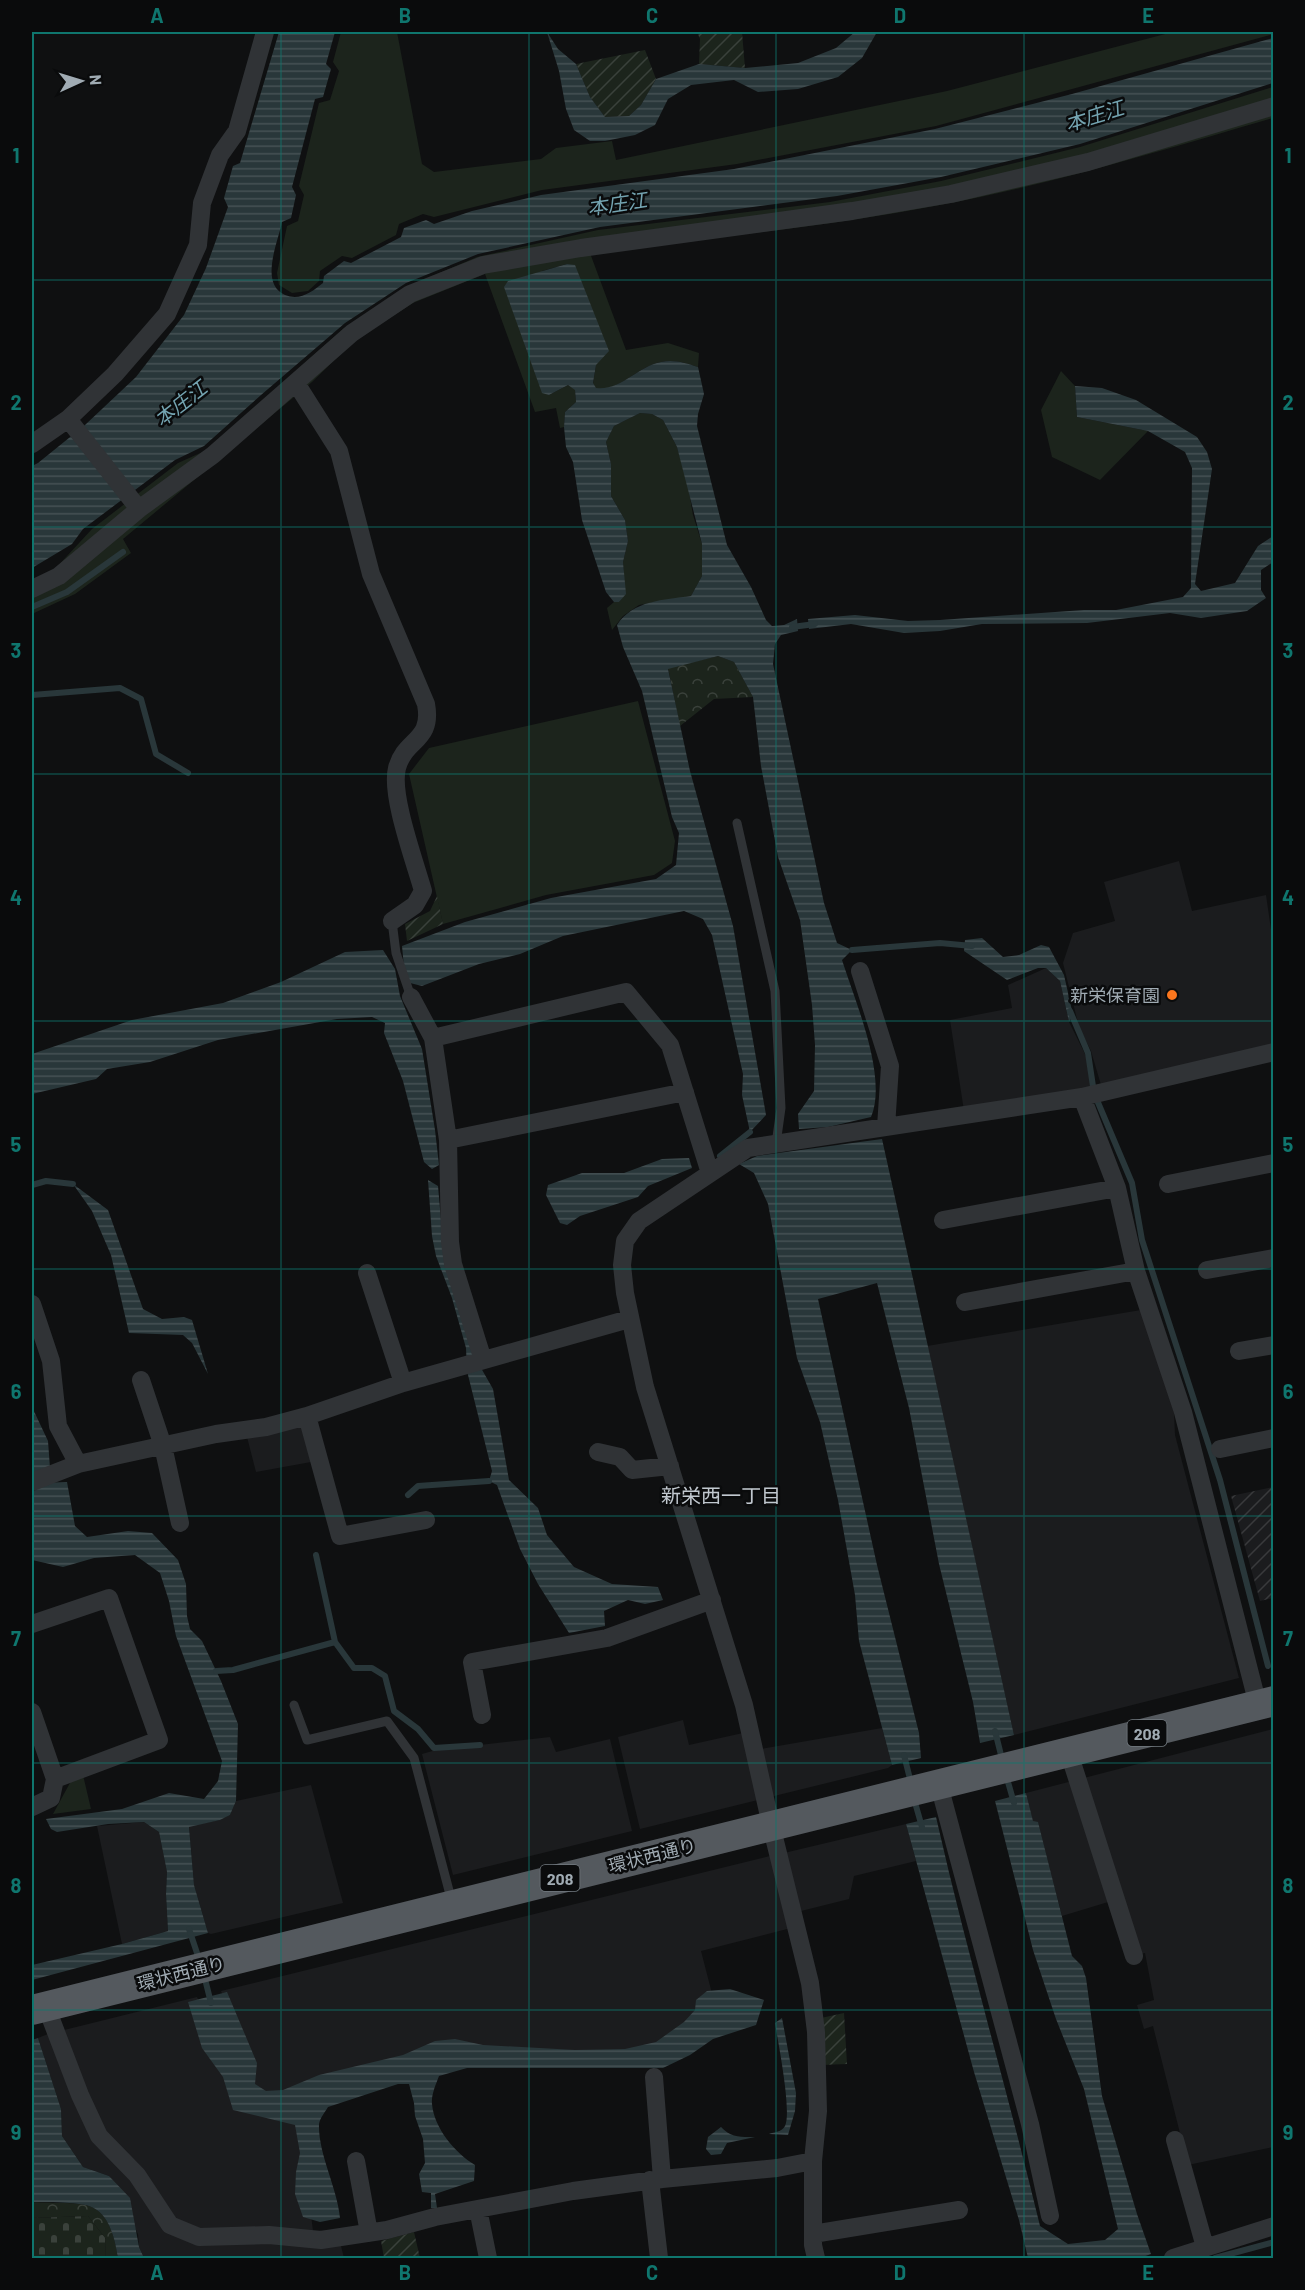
<svg xmlns="http://www.w3.org/2000/svg" width="1305" height="2290" viewBox="0 0 1305 2290" font-family="Barlow,'Noto Sans JP',sans-serif">
	<style>
		.built { fill: #1b1c1e }
		.industrial { fill: url(#industrial-furrows) }
		.green { fill: #1c241c }
		.forest { fill: url(#forest-crowns) }
		.cemetery { fill: url(#cemetery-stones) }
		.garden { fill: url(#garden-furrows) }
		.water { fill: url(#water-rules) }
		.lines { fill: none; stroke-linecap: round; stroke-linejoin: round }
		.stream { stroke: #29373a; stroke-width: 6 }
		.service { stroke: #303336; stroke-width: 9 }
		.minor { stroke: #303336; stroke-width: 18 }
		.trunk { stroke: #54595e; stroke-width: 30 }
		.grid { fill: none; stroke: #0f766e; stroke-width: 1.5; stroke-opacity: 0.55 }
		.poi-dot { fill: #fb761d; stroke: #0a0b0c; stroke-width: 2 }
		.labels { text-anchor: middle; dominant-baseline: central; stroke-width: 5; stroke-linejoin: round; paint-order: stroke }
		.shield { fill: #0a0b0c; stroke: #737b81; stroke-width: 1.5 }
		.shield-label { font-size: 16px; font-weight: bold; fill: #a0abb3 }
		.poi-label { font-size: 18px; fill: #a0abb3; stroke: #0a0b0c; text-anchor: end }
		.street-label { font-size: 18px; fill: #a0abb3; stroke: #0a0b0c }
		.water-label { font-size: 20px; font-style: italic; fill: #74a4b1; stroke: #0a0b0c }
		.neighbourhood-label { font-size: 20px; fill: #c1c8cf; stroke: #0a0b0c }
		.neatline { fill: none; stroke: #0f766e; stroke-width: 2 }
		.grid-label { font-size: 20px; text-anchor: middle; font-weight: bold; fill: #0f766e }
	</style>
	<defs>
		<pattern id="industrial-furrows" width="10" height="10" patternUnits="userSpaceOnUse" patternTransform="scale(1.5)"><rect width="10" height="10" fill="#1b1c1e"/><path d="M-1 1l2-2M0 10L10 0M9 11l2-2" fill="none" stroke="#393a3c"/></pattern>
		<pattern id="forest-crowns" width="20" height="18" patternUnits="userSpaceOnUse" patternTransform="scale(1.5)"><rect width="20" height="18" fill="#1c241c"/><path d="M2 6a3 3 0 1 1 6 0M12 15a3 3 0 1 1 6 0" fill="none" stroke="#3a413b"/></pattern>
		<pattern id="cemetery-stones" width="16" height="16" patternUnits="userSpaceOnUse" patternTransform="scale(1.5)"><rect width="16" height="16" fill="#1c241c"/><path d="M2 7V4a2 2 0 0 1 4 0v3zM10 15v-3a2 2 0 0 1 4 0v3z" fill="#3a413b"/></pattern>
		<pattern id="garden-furrows" width="10" height="10" patternUnits="userSpaceOnUse" patternTransform="scale(1.5)"><rect width="10" height="10" fill="#1c241c"/><path d="M-1 1l2-2M0 10L10 0M9 11l2-2" fill="none" stroke="#3a413b"/></pattern>
		<pattern id="water-rules" width="6" height="5" patternUnits="userSpaceOnUse" patternTransform="scale(1.5)"><rect width="6" height="5" fill="#29373a"/><path d="M0 2.5h6" fill="none" stroke="#455154"/></pattern>
	</defs>
	<rect width="100%" height="100%" fill="#0f1011"/>
	<path class="built" d="M1179,861L1192,911L1266,895L1274,950L1273,1045L1101,1085L1091,1051L1079,1027L1063,963L1073,933L1115,921L1104,882Z
		M1046,968L1060,981L1069,1022L1086,1056L1091,1088L964,1111L950,1020L1012,1008L1008,985Z
		M1141,1310L1174,1413L1175,1435L1239,1678L1014,1735L927,1346Z
		M301,1426L311,1462L256,1472L247,1437Z
		M683,1720L689,1745L743,1733L760,1749L882,1728L892,1765L888,1768L640,1829L618,1737Z
		M1273,1729V2147L1188,2165L1153,2026L1144,2029L1137,2005L1154,2000L1145,1953L1135,1955L1118,1899L1062,1916L1038,1823L1033,1822L1026,1793Z
		M550,1737L556,1752L610,1739L632,1831L453,1875L422,1754L436,1750Z
		M311,1785L343,1903L211,1934L208,1933L194,1885L189,1826L220,1820L230,1815L236,1801Z
		M144,1822L159,1832L167,1872L166,1894L168,1931L122,1944L97,1826Z
		M906,1824L916,1861L854,1876L849,1899L797,1912L784,1853Z
		M774,1855L791,1928L701,1951L716,2009L648,2053L422,2054L271,2096L251,2087V2065L221,1991Z
		M197,1997L244,2105L299,2120L313,2231L337,2230L344,2258H144L139,2247L138,2234L109,2176L83,2167L62,2136L61,2109L38,2038L48,2034Z"/>
	<path class="industrial" d="M1273,1487V1598L1260,1601L1231,1496Z"/>
	<path class="green" d="M341,32H397L422,164L434,172L541,159L556,148L612,141L616,160L947,91L1173,32H1273L1274,34L936,126L737,164L542,190L434,217L423,214L399,224L396,235L352,258L342,256L320,271L319,281L308,291L292,293L279,285L277,273L287,226L298,221L304,195L299,186L319,103L330,100L339,71L333,62Z
		M1273,87V118C1163,150 1053,184 940,205C825,227 707,238 590,253L626,350L668,343L699,353L698,367C686,363 674,359 661,362C638,366 621,391 596,389L593,384L596,365L567,264L542,271L549,395L568,385L575,389L576,402L565,412L564,427L560,428L556,408L535,412L485,274L413,303L354,341L312,382L123,539L131,553L75,594L32,614V581L55,569L92,529L178,463L207,450L344,328L409,286L477,257L598,230L830,202L941,181L1080,147Z
		M1061,371L1075,386L1077,417L1148,431L1100,480L1052,457L1041,410Z
		M640,413L652,414L663,420L677,447L687,479L693,515L702,544V576L691,596L639,605L623,616L612,630L607,608L614,602H619L625,594L623,562L628,541L625,520L611,496V464L606,442L614,426Z
		M638,701L675,841L672,863L654,875L546,895L443,924L409,774L429,748Z
		M83,1775L91,1809L53,1814L71,1781Z"/>
	<path class="forest" d="M718,656L734,662L753,697L714,699L680,726L668,668Z
		M32,2202C44,2203 79,2202 89,2206C110,2213 115,2240 118,2258H105L106,2239L88,2216L32,2218Z"/>
	<path class="cemetery" d="M88,2216L106,2239L105,2258H32V2218Z"/>
	<path class="garden" d="M697,32H742L745,68L699,64L700,39Z
		M645,50L656,79L641,105L629,116L605,117L590,97L576,64Z
		M437,896L443,924L407,941L405,924L430,911Z
		M844,2013L847,2064L822,2065L821,2018Z
		M414,2232L420,2258H384L381,2241Z"/>
	<path class="water" d="M279,32H335L326,64L331,69L323,97L315,99L292,187L296,195L291,218L282,222C278,242 259,284 285,295C300,301 312,292 323,283L324,276L344,261L351,263L401,237L404,228L426,220L434,224L472,211L541,195L734,169L935,129L1072,94L1273,38V83L1080,144L941,177L837,196L600,227L478,254L406,283L345,323L261,395L204,446L175,460L83,529L72,544L32,568V466L38,463L85,425L136,377L184,315L206,268L228,207L224,198L233,166L240,163Z
		M547,32L558,49L576,64L590,97L605,117L629,116L641,105L656,79L699,64L745,68L798,63L836,48L855,32H877L862,58L838,77L798,89L758,92L734,80L691,85L668,99L655,125L635,135L605,141H590L574,130L566,109L559,71Z
		M567,264L575,265L609,351L596,365L593,383L596,388C621,391 638,366 661,362C674,359 686,363 698,367L704,394L698,414L697,426L727,545L751,587L766,620L772,626L784,625L797,619L798,631L781,635L775,644L773,664L824,903L837,943L852,950L842,960C855,1001 888,1077 871,1117L828,1127L799,1129L798,1114L814,1091L815,1045L812,1005L800,920L778,857L761,766L753,697L734,662L718,656L668,669L690,771L733,926L766,1115L750,1132L742,1095L743,1074L712,935L703,919L684,911L563,936L520,954L479,964L422,986L410,983L404,967L402,946L465,922L551,898L656,879L676,865L679,833L672,817L642,691L623,647L617,625C633,600 664,600 691,596L702,576V544L677,447L663,420L652,414L640,413L614,426L606,442L611,464V496L625,520L628,541L623,562L626,594L619,602H614L606,592L582,520L573,462L566,447L564,427L565,412L576,402L575,390L568,385L549,395L542,393L504,287L508,281Z
		M1075,386L1102,388L1136,400L1197,437L1207,452L1212,469L1195,584L1201,591L1235,583L1258,546L1273,536V562L1261,570V590L1266,598L1247,611L1201,618L1170,613L1087,623L982,624L940,631L904,633L851,624L809,629L808,619L855,615L908,621L940,620L1084,610H1116L1183,597L1191,588L1192,468L1185,452L1148,431L1077,417Z
		M982,938L1003,957L1019,955L1041,945L1049,947L1064,975L1073,1015L1069,1022L1060,981L1046,968H1038L1007,980L964,951L965,940Z
		M383,950L395,969L400,996L422,1049L435,1130L439,1165L432,1169L424,1162L403,1081L384,1033L385,1023L372,1017L337,1019L218,1040L150,1062L107,1069L96,1079L32,1094V1054L132,1020L223,1003L281,982L345,952Z
		M882,1139L1014,1735L980,1743L973,1702L939,1564L909,1408L877,1283L818,1299L877,1565L919,1733L921,1758L892,1765L859,1641L855,1595L838,1500L820,1422L797,1358L768,1204L754,1173L739,1164L757,1156Z
		M689,1158L692,1168L648,1186L638,1197L580,1216L567,1225L560,1223L546,1195L548,1185L582,1173H624L662,1159Z
		M428,1180L438,1186L444,1254L481,1368L493,1389L509,1480L538,1508L547,1535L574,1567L612,1584L658,1587L663,1600L645,1604L628,1600L604,1611L605,1626L569,1633L538,1584L520,1549L497,1485L489,1481L492,1471L467,1371L466,1348L452,1298L436,1256L432,1236Z
		M73,1184L108,1210L143,1309L162,1319L184,1317L192,1320L208,1374L192,1343L183,1335L129,1333L111,1255L92,1211Z
		M32,1407L48,1441L50,1468L32,1473Z
		M67,1482L75,1526L87,1537L128,1531L152,1533L178,1560L186,1584L187,1616L190,1629L202,1641L221,1681L238,1724L236,1801L230,1815L220,1820L189,1827L194,1885L208,1933L32,1980V1965L122,1944L168,1931L166,1894L167,1872L159,1832L144,1822L108,1824L57,1832L51,1829L46,1819L122,1809L169,1793L204,1799L218,1781L222,1761L176,1636L169,1601L160,1573L135,1555L94,1558L63,1567L32,1560V1493L44,1483Z
		M1026,1793L1033,1821L1038,1822L1072,1956L1082,1966L1086,1978L1102,2096L1137,2214L1151,2254L1140,2258H1028L1019,2220L974,2072L906,1824L936,1817C967,1954 1007,2089 1040,2226L1068,2244L1105,2240L1118,2229L1084,2089L1056,2019L1033,1950L995,1801Z
		M730,1989L764,2000L756,2025L713,2039L690,2055L663,2068H467L439,2076C436,2084 431,2095 432,2104C434,2128 455,2153 475,2165L474,2181L435,2194L437,2208H431V2193L422,2192L419,2174L425,2163L423,2139L415,2116L414,2103L409,2084H398L328,2107C325,2112 320,2118 319,2124C318,2154 337,2187 340,2218L320,2222L303,2217L295,2194L296,2172L300,2153L295,2125L233,2110L223,2077L202,2048L188,2002L227,1992L257,2063L255,2084L266,2091L283,2090L319,2075L403,2055L435,2041L455,2039L483,2045L575,2050L625,2049L656,2042L684,2022L695,2010L696,2000L707,1991Z
		M782,2018L796,2093L795,2111L788,2135L769,2134C774,2132 782,2132 785,2126C792,2111 778,2042 775,2023Z
		M38,2038L61,2109L62,2136L83,2167L109,2176L130,2198L139,2247L144,2258H118C115,2240 110,2213 89,2206C78,2202 45,2202 32,2202V2040Z
		M721,2127C731,2138 741,2137 755,2137L727,2143L721,2154L711,2155L706,2149L708,2137Z"/>
	<g class="lines">
		<path class="stream" d="M32,607L67,592L123,552
			M792,627L815,624
			M32,695L120,688L141,699L156,754L188,773
			M852,950L940,943L972,946
			M1070,1011L1088,1053L1094,1093L1132,1183L1142,1240L1220,1480L1268,1666
			M720,1156L750,1132
			M32,1185L46,1181L73,1184
			M408,1495L418,1486L489,1481
			M316,1555L335,1642
			M216,1671L233,1670L335,1642L354,1668H372L385,1676L394,1711L418,1729L434,1748L480,1745
			M995,1731L1002,1759
			M904,1755L911,1783
			M1006,1775L1014,1803
			M914,1799L922,1827
			M189,1929L199,1959
			M204,1975L211,2003
			M1215,2258L1274,2242"/>
		<path class="service" d="M737,823L775,991L781,1108L776,1144
			M392,921L396,953L411,997
			M294,1705L307,1740L387,1721L414,1758L452,1902"/>
		<path class="minor" d="M296,383L339,451L371,574L426,704C433,742 405,738 397,768C390,795 415,862 423,891L415,905L392,921
			M68,419L139,509
			M32,444L68,419L115,374L167,314L198,245L202,203L220,155L237,131L265,32
			M32,589L59,576L139,509L213,455L352,333L410,294L483,265L581,248L852,211L951,194L1088,162L1274,106
			M860,971L890,1066L886,1127
			M411,997L433,1038L448,1140L450,1242L453,1264L483,1360
			M433,1038L626,992L670,1045L710,1173
			M1082,1097L1117,1188L1136,1271L1183,1412L1258,1705
			M448,1140L685,1092
			M1168,1184L1274,1163
			M943,1220L1117,1188
			M1207,1270L1274,1258
			M367,1273L403,1383
			M965,1302L1136,1271
			M32,1304L51,1361L58,1426L78,1464
			M1239,1351L1274,1345
			M141,1380L163,1446L180,1523
			M307,1416L340,1536L426,1520
			M1220,1449L1274,1438
			M598,1452L620,1457L632,1470L670,1466
			M32,1482L78,1464L216,1434L266,1427L307,1416L403,1383L629,1319
			M32,1624L109,1598L159,1740L55,1779
			M32,1712L55,1779L51,1798L32,1807
			M482,1715L472,1662L607,1638L712,1600
			M1069,1753L1134,1956
			M939,1785L1030,2124L1050,2216
			M46,2006L80,2095L99,2136L137,2175L170,2225L199,2237L269,2235L321,2240L387,2230L435,2217L573,2191L662,2179L777,2168L813,2161
			M654,2077L662,2179
			M1175,2140L1205,2247
			M356,2161L369,2233
			M650,2180L659,2258
			M478,2209L488,2258
			M813,2234L959,2210
			M816,2258L813,2245V2161L818,2111L816,2032L810,1983L771,1825L744,1705L645,1387L625,1293L622,1265L625,1241L639,1221L748,1148L1082,1097L1274,1052
			M1173,2258L1274,2226"/>
		<path class="trunk" d="M32,2010L1274,1701"/>
	</g>
	<path class="grid" d="M281,32V2258M529,32V2258M776,32V2258M1024,32V2258M32,280H1274M32,527H1274M32,774H1274M32,1021H1274M32,1269H1274M32,1516H1274M32,1763H1274M32,2010H1274"/>
	<circle class="poi-dot" cx="1172" cy="995" r="6"/>
	<g class="labels">
		<g class="shield">
			<rect x="1127.5" y="1720" width="39" height="26" rx="4.5"/>
			<rect x="540.5" y="1865" width="39" height="26" rx="4.5"/>
		</g>
		<g class="shield-label">
			<text x="1147" y="1733">208</text>
			<text x="560" y="1878">208</text>
		</g>
		<g class="poi-label">
			<text x="1160" y="995">新栄保育園</text>
		</g>
		<g class="street-label">
			<text transform="translate(652 1855) rotate(-14)">環状西通り</text>
			<text transform="translate(181 1973) rotate(-14)">環状西通り</text>
		</g>
		<g class="water-label">
			<text transform="translate(1094 115) rotate(-17)">本庄江</text>
			<text transform="translate(617 203) rotate(-8)">本庄江</text>
			<text transform="translate(180 403) rotate(-38)">本庄江</text>
		</g>
		<g class="neighbourhood-label">
			<text x="721" y="1495">新栄西一丁目</text>
		</g>
	</g>
	<rect width="1305" height="2290" fill="none" stroke="#0a0b0c" stroke-width="66"/>
	<g transform="translate(81 81) rotate(86)" stroke="#0a0b0c" stroke-width="4.5" paint-order="stroke">
	<path d="M0-4.5L10 22L0 15L-10 22Z" fill="#a0abb3"/>
	<text y="-9" font-size="16" font-weight="bold" text-anchor="middle" fill="#a0abb3">N</text>
	</g>
	<rect x="33" y="33" width="1239" height="2224" class="neatline"/>
	<g class="grid-label">
		<text x="157" y="23">A</text>
		<text x="405" y="23">B</text>
		<text x="652" y="23">C</text>
		<text x="900" y="23">D</text>
		<text x="1148" y="23">E</text>
		<text x="16" y="163">1</text>
		<text x="1288" y="163">1</text>
		<text x="16" y="410">2</text>
		<text x="1288" y="410">2</text>
		<text x="16" y="658">3</text>
		<text x="1288" y="658">3</text>
		<text x="16" y="905">4</text>
		<text x="1288" y="905">4</text>
		<text x="16" y="1152">5</text>
		<text x="1288" y="1152">5</text>
		<text x="16" y="1399">6</text>
		<text x="1288" y="1399">6</text>
		<text x="16" y="1646">7</text>
		<text x="1288" y="1646">7</text>
		<text x="16" y="1893">8</text>
		<text x="1288" y="1893">8</text>
		<text x="16" y="2140">9</text>
		<text x="1288" y="2140">9</text>
		<text x="157" y="2280">A</text>
		<text x="405" y="2280">B</text>
		<text x="652" y="2280">C</text>
		<text x="900" y="2280">D</text>
		<text x="1148" y="2280">E</text>
	</g>
</svg>
